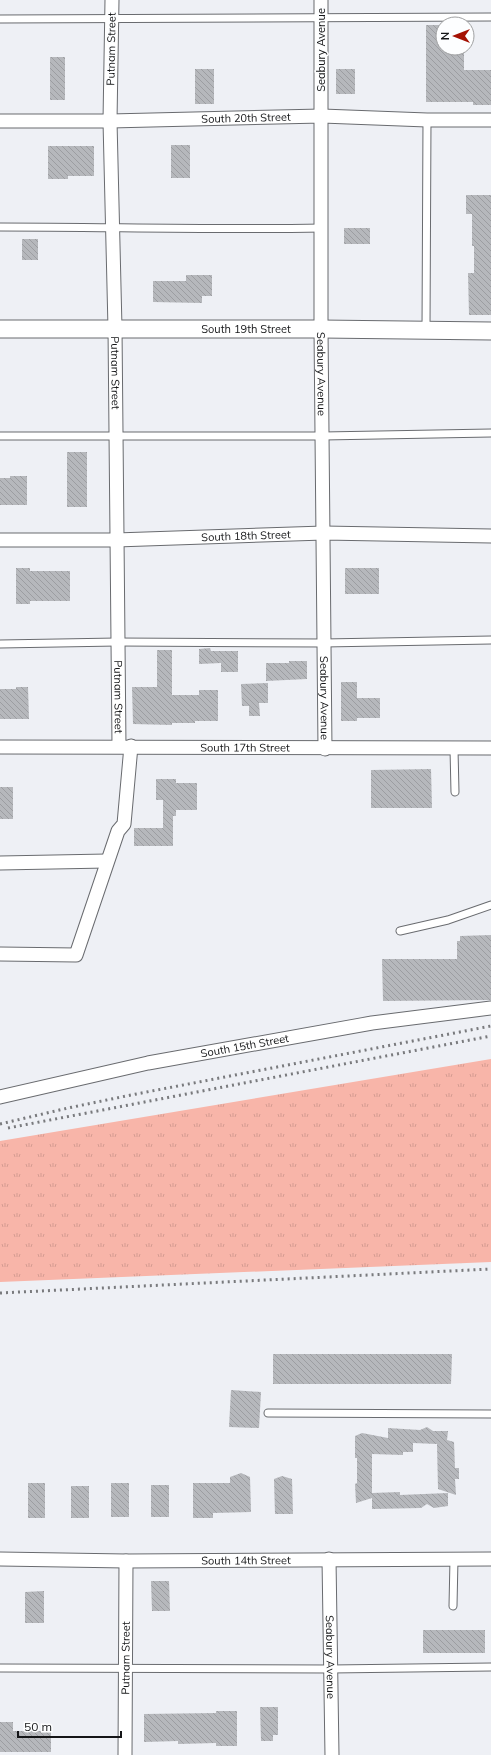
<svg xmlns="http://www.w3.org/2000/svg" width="491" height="1755" viewBox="0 0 491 1755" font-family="Mulish,sans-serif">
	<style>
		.grass { fill: url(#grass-tufts) }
		.building { fill: url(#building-back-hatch) }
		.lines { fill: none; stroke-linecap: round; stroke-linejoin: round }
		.service-casing { stroke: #696b6f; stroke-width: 9 }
		.minor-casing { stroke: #696b6f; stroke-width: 15 }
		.tertiary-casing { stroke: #696b6f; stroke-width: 19 }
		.service { stroke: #fff; stroke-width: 7 }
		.minor { stroke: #fff; stroke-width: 13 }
		.tertiary { stroke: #fff; stroke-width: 17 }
		.rail { stroke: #797a7d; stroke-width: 3; stroke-dasharray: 2 4; stroke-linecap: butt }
		.labels { text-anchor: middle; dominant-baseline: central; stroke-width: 3; stroke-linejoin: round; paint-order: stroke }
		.street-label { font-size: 11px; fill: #141517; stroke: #fdfeff }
	</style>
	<defs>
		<pattern id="grass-tufts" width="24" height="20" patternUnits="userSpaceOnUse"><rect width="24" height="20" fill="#f8b5a9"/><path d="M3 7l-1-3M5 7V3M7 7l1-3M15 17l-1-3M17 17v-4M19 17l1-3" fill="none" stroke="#d49b91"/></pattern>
		<pattern id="building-back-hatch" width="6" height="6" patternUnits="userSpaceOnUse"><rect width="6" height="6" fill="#b6b8bc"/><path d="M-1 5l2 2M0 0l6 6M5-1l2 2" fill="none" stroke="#9c9da1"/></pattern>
	</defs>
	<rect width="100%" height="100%" fill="#eef0f5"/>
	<path class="grass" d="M491,1059V1262L0,1282V1141Z"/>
	<path class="building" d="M426,25H443V48H464V70H491V105H473V102H426Z
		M50,57H65V100H50Z
		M195,69H214V104H195Z
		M336,69H355V94H336Z
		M171,145H190V178H171Z
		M48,146H94V176H68V179H48Z
		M466,195H491V315H469L468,273H474V246H472V214H466Z
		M344,228H370V244H344Z
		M22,239H38V260H22Z
		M186,275H212V296H202V303L153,302V281H186Z
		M67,452H87V507H67Z
		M10,476H27V505H0V478H10Z
		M16,568H30V571H70V601H30V604H16Z
		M345,568H379V594H345Z
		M210,648L211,651H238V672H221V663L199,664V649Z
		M157,650H172V695H199V690H218V721H195V723H172V725L133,724L132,687H157Z
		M289,661H307V679L266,681V663H289Z
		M341,682H357V698H380V718H357V721H341Z
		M268,683V703H259L260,716H249V706H242L241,684Z
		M16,687H28L29,719H0V689H16Z
		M431,769L432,808H371V770Z
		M156,779H176V783H197V810H176V816H173V846H134V828H163V800H156Z
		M0,787H13V819H0Z
		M491,935V1000L383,1001L382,959H457V941H460V936Z
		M273,1354H452L451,1384H273Z
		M231,1390L261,1392L259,1428L229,1427Z
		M427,1427L433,1431H448L447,1440L454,1442L455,1468H459V1479H455L456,1495L438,1489L437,1444L413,1443V1452H403V1455L372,1454V1493L400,1492V1495L448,1493V1506L434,1508L427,1504L421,1508L372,1509V1498L356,1503L355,1484L357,1483V1458H355V1436L362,1433L388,1438V1428L420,1430Z
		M241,1473L250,1477L251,1512L213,1513V1518H193V1483H230V1477Z
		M282,1476L292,1479L293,1514H275L274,1479Z
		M28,1483H45V1518H28Z
		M111,1483H129V1517H111Z
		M151,1485H169V1517H151Z
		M71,1486H89V1518H71Z
		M151,1581H169L170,1611H152Z
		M44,1591V1623H25V1592Z
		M423,1630H485V1653H423Z
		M260,1707H278V1735H273V1741H261Z
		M216,1711H237V1746H216V1743L178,1744V1741L144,1742V1714L216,1713Z
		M0,1722H13V1731H51V1752H0Z"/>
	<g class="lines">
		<defs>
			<path id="service" d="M0,19L491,17
				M0,227C107,227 214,230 322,228
				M426,330L427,120
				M0,436H323L491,433
				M0,644L117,642L324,643L491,640
				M454,749L455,792
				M400,931L448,920L491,905
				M268,1413L491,1414
				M453,1606L454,1559
				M0,1668L331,1669L491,1667"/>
			<g id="minor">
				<path id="s1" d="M112,0L110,121L115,328L119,746"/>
				<path id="s2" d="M321,0V329L325,749"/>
				<path id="s3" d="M0,121H110L322,116L427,120H491"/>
				<path id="s4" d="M0,540H116L324,533L491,536"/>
				<path id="s5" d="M0,747L491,748"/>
				<path d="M0,863L107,861"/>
				<path d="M0,954L76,955L118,831L124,824L131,746"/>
				<path id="s6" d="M0,1097L148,1063L372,1023L491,1008"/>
				<path id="s7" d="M0,1559L126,1561L491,1559"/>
				<path id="s8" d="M329,1559L332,1755"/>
				<path id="s9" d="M125,1755L126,1561"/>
			</g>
			<g id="tertiary">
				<path id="s10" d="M0,329H321L491,331"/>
			</g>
		</defs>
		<use href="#service" class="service-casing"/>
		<use href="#minor" class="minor-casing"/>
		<use href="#tertiary" class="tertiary-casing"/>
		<use href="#service" class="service"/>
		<use href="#minor" class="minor"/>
		<use href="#tertiary" class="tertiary"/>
		<path class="rail" d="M0,1124L68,1108L131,1095L491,1026
			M8,1128L491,1036
			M0,1293L491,1269"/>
	</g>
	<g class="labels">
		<g class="street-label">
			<text transform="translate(111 49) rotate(-89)">Putnam Street</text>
			<text transform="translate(321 50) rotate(-90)">Seabury Avenue</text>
			<text stroke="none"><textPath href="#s3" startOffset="246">South 20th Street</textPath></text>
			<text stroke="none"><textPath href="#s10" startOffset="246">South 19th Street</textPath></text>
			<text stroke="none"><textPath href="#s1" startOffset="373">Putnam Street</textPath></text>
			<text stroke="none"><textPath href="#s2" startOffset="374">Seabury Avenue</textPath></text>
			<text stroke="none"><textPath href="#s4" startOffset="246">South 18th Street</textPath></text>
			<text stroke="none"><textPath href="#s1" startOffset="697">Putnam Street</textPath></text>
			<text stroke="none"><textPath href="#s2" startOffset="698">Seabury Avenue</textPath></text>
			<text stroke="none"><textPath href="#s5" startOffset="245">South 17th Street</textPath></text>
			<text stroke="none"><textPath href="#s6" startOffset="250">South 15th Street</textPath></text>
			<text stroke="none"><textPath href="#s7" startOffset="246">South 14th Street</textPath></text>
			<text stroke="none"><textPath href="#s8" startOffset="98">Seabury Avenue</textPath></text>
			<text stroke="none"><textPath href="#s9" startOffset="97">Putnam Street</textPath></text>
		</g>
	</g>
	<g transform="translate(455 36) rotate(270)"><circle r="19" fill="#fdfeff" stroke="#a0a1a2"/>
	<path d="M0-3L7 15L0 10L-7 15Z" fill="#a51103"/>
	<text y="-6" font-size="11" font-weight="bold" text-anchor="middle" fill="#141517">N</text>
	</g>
	<path d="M18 1731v6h103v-6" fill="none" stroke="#141517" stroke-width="2"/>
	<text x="24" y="1731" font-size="12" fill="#141517" stroke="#fdfeff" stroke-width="3" paint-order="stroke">50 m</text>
</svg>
